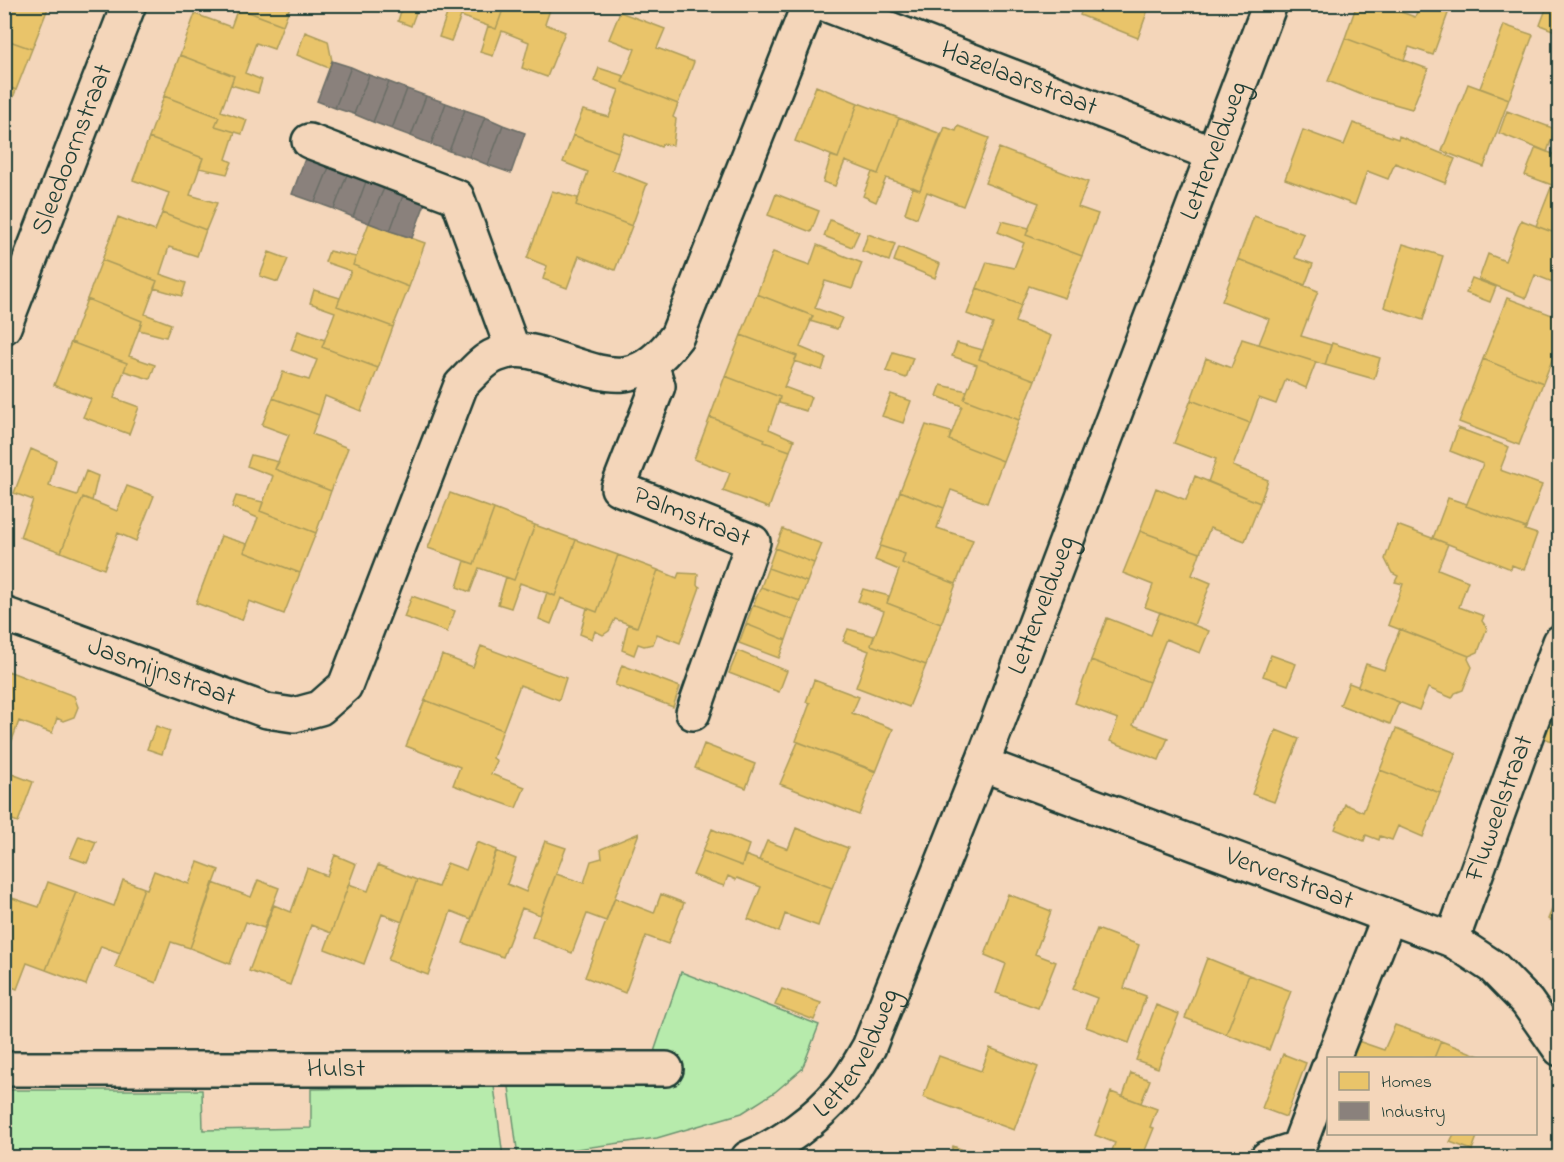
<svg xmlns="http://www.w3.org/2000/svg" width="1564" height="1162" viewBox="0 0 1564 1162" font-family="'Indie Flower',sans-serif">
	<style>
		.green { fill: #b7ebac; stroke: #6b9470; stroke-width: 1.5 }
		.homes { fill: #e9c46a; stroke: #ac9c5a; stroke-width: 1.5 }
		.industry { fill: #8a817c; stroke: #6a6d66; stroke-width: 1.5 }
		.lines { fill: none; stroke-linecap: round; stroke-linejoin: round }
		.street-casing { stroke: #1f3d34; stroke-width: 38 }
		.street { stroke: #f4d6ba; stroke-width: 33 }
		.labels { text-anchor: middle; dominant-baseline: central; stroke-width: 6; stroke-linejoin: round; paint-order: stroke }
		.street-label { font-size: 27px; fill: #1f3d34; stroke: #f4d6ba }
	</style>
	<rect width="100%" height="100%" fill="#f4d6ba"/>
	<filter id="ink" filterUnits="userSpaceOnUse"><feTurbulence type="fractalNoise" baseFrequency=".0167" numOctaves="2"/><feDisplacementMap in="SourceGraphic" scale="12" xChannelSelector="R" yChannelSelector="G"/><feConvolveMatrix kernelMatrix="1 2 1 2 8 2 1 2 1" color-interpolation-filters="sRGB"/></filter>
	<g filter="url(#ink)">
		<path class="green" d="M681,972L819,1025L802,1069L775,1092L742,1113L657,1138L518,1157L509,1087L676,1085L675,1055L654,1052Z
			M494,1086L503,1157H5V1090H202L203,1130L311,1128V1089Z"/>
		<path class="homes" d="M4,4H38L48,8L32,49L4,39Z
			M239,4H291L283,25L238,8Z
			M403,4H419L411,26L398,21Z
			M430,4H457L454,13Z
			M457,4H505L496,29L461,16L451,41L439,37L448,11L454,13Z
			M505,4H552L545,24L565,32L547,77L522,68L529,42L502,31L493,56L480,52L488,26L496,29Z
			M1084,4H1150L1138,38L1080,15Z
			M1357,4H1379L1415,17L1420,4H1440L1450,8L1433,55L1409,47L1404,60L1345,38Z
			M1548,4L1560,7V33L1540,25Z
			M238,8L283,25L274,49L256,43L245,73L262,80L258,93L231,85L234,76L180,55L195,14L231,27Z
			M620,12L665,29L657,48L694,62L678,104L622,82L635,49L609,39Z
			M1504,25L1533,35L1509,99L1480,88Z
			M305,32L328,41L332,61L329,68L297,55Z
			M1345,38L1428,69L1412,109L1362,95L1328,81Z
			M4,39L32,49L16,90L4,85Z
			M180,55L234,76L221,111L247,120L242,134L215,126L219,117L164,96Z
			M599,68L624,76L622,82L678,104L673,117L676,119L673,145L662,144L661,147L625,133L618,152L573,135L583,110L609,117L619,90L594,81Z
			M1468,84L1509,99L1484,167L1442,151Z
			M4,85L16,90L4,121Z
			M816,86L858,103L838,158L795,141Z
			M164,96L219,117L215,126L235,132L226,159L232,162L227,174L199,168L203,158L149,138Z
			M858,103L899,118L878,174L845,161L835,186L823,182L831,156L838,158Z
			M1507,111L1555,129L1547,152L1499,133Z
			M899,118L941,134L920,190L886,178L876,202L863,196L872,172L878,174Z
			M1353,123L1398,139L1399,136L1455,159L1445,183L1395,163L1388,179L1367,171L1355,205L1285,179L1303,130L1344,145Z
			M958,126L989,138L963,206L927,192L917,218L905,213L913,187L920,190L945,127L956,131Z
			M573,135L618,152L612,170L647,184L632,226L576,205L588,172L563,162Z
			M149,138L203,158L190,195L217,203L206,230L162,213L169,193L133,180Z
			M1536,147L1560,157V235L1536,226L1552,185L1525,175Z
			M999,148L1088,182L1078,207L1098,214L1082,256L1026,235L1039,203L985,183Z
			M552,191L578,198L576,205L632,226L615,270L579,256L567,288L543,279L547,266L527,258Z
			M776,194L819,211L811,232L768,215Z
			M162,213L206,230L197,256L169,247L160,274L186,283L182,296L154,288L157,281L102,260L118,217L155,231Z
			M1254,216L1304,234L1295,258L1313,264L1305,285L1238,259Z
			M830,220L859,232L852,247L824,236Z
			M1521,220L1560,235V285L1535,275L1526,298L1479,279L1488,254L1505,261Z
			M1002,221L1029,228L1026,235L1082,256L1065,298L1029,286L1021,305L977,288L987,262L1014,268L1024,243L998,232Z
			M369,223L425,243L409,287L353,265Z
			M868,234L895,244L889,261L862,251Z
			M1403,244L1443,256L1423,320L1384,307Z
			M817,245L862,263L852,289L825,281L815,308L842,318L837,329L810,321L813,316L757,294L773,252L810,265Z
			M899,247L940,264L935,278L894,261Z
			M329,251L356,257L353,265L409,287L393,327L337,306L351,271L325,262Z
			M269,252L288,259L278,282L260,276Z
			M1238,259L1318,291L1301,336L1331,345L1325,365L1259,344L1269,319L1222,301Z
			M102,260L157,281L145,314L171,324L166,337L139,330L142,321L87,299Z
			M1472,278L1496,287L1490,302L1466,293Z
			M977,288L1021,305L1015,322L1051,336L1035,380L979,359L993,324L967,314Z
			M314,290L340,298L337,306L393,327L378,368L322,347L335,312L310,303Z
			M757,294L813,316L800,347L826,358L822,370L794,361L797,356L741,335Z
			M1507,298L1560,318V340L1543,383L1483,359Z
			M87,299L142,321L129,356L155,365L150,379L124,371L127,363L71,342Z
			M298,331L325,340L322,347L378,368L361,411L325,396L319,415L273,398L283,372L309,380L317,360L291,350Z
			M741,335L797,356L784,387L811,397L806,411L779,403L780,397L725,376Z
			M1242,339L1316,362L1306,388L1286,379L1276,404L1259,398L1250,423L1191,400L1206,358L1231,368Z
			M71,342L127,363L114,398L139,407L129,434L83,417L91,399L54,385Z
			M957,343L983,350L979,359L1035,380L1019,420L964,399L977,365L952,356Z
			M1332,343L1380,358L1374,379L1325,365Z
			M893,352L913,358L906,378L886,371Z
			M1483,359L1543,383L1519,445L1459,422Z
			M725,376L780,397L769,429L794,440L790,451L764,442L765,439L710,417Z
			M941,385L967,391L964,399L1019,420L1003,461L949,440L962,406L937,396Z
			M891,394L911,401L903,423L882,416Z
			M273,398L319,415L312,434L348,448L331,491L275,469L289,435L262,425Z
			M1191,400L1250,423L1233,466L1268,480L1260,503L1208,482L1216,459L1174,443Z
			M710,417L765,439L764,442L790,451L769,508L723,491L730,473L694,459Z
			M926,425L951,432L949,440L1003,461L987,503L951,490L944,508L900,491Z
			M1458,428L1509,447L1500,470L1542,485L1526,528L1466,506L1483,464L1450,451Z
			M31,449L56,460L49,486L77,495L86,471L98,476L92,501L83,497L61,552L20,537L33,500L14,493Z
			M251,455L279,462L275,469L331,491L316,533L260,511L273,476L247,466Z
			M1195,476L1260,503L1245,541L1210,528L1200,553L1140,531L1156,488L1186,500Z
			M127,486L154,496L136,541L118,533L104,569L61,552L83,497L117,511Z
			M900,491L944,508L937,528L973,540L956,584L902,563L905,554L880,546Z
			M450,493L494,509L474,564L428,548Z
			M236,496L263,502L260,511L316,533L300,573L244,552L258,518L232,507Z
			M1448,498L1467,504L1466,506L1526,528L1525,530L1537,534L1524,570L1512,565L1511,569L1433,538Z
			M494,509L535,525L514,580L479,568L470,592L457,587L465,561L474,564Z
			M535,525L576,540L555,596L520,583L511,608L498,604L506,577L514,580Z
			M1397,525L1448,544L1438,569L1468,581L1459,607L1484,616L1482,621L1487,628L1478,652L1469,656L1388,625L1403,584L1395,582L1398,576L1392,573L1385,559Z
			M783,529L822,544L814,563L775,548Z
			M1140,531L1200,553L1192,575L1211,583L1194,625L1145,607L1153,585L1123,573Z
			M221,536L247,544L244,552L300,573L284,614L249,601L242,620L196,603Z
			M576,540L618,555L597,612L561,598L551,624L539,619L547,592L555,596Z
			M880,546L905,554L902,563L956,584L941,624L887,603L899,570L875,560Z
			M775,548L814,563L807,582L768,568Z
			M618,555L658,570L637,627L615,619L609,631L603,635L595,631L592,639L580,634L587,608L597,612Z
			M768,568L807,582L800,601L761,587Z
			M658,570L677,578L679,573L698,574L697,585L700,587L680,643L657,634L653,644L644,646L638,644L634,655L622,650L628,624L637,627Z
			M761,587L800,601L793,620L753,605Z
			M863,589L889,596L887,603L941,624L926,665L871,645L884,611L858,601Z
			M412,596L455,611L447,632L404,617Z
			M753,605L793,620L786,640L746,624Z
			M1160,612L1209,631L1200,653L1166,639L1149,682L1091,660L1107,618L1151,635Z
			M746,624L786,640L779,658L739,643Z
			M848,629L874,636L871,645L926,665L909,707L856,687L869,651L843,641Z
			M1400,629L1469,656L1468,659L1472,667L1463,690L1455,693L1452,698L1428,688L1419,710L1358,686L1366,664L1384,670Z
			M481,646L566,678L559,700L520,685L503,730L425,700L442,655L473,667Z
			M738,651L787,671L779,692L729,673Z
			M1271,655L1296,664L1288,685L1263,676Z
			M1091,660L1149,682L1133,725L1168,738L1159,760L1110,741L1118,719L1075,703Z
			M622,665L680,687L673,707L615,685Z
			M8,671L74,696L78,707L74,717L63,721L57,718L52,733L19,721L10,746L4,744V681Z
			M814,680L859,697L852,713L893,729L876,772L796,741L810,703L806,702Z
			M1349,683L1399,702L1390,724L1340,705Z
			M1560,698V744L1544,738Z
			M425,700L503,730L493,758L497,761L491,774L525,787L516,808L453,785L460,767L406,746Z
			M156,726L170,731L162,754L147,749Z
			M1396,729L1456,753L1440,793L1380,770Z
			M1276,730L1299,739L1274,802L1252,794Z
			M798,742L876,771L859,815L780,784Z
			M704,744L755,764L746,788L695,768Z
			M1380,770L1440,793L1423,837L1398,826L1392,840L1380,836L1379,840L1366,835L1364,841L1335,829L1345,804L1363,812Z
			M4,771L33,782L18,822L4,817Z
			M796,828L848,848L832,888L759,860L767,841L788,849Z
			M712,829L749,845L742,866L703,851Z
			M639,833L606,921L587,914L572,953L532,937L556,874L584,883L591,861L602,858L601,849Z
			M79,836L96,842L87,863L70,857Z
			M545,841L566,848L540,915L522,908L503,957L463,943L496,851L516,859L507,884L526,892Z
			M477,842L497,850L471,919L451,911L428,975L388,960L417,880L438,887L447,863L466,870Z
			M703,851L742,866L745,855L832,888L818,926L785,914L779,932L748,919L761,887L737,878L736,880L728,876L724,886L693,875Z
			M335,855L356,864L331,933L311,925L290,985L249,971L274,905L291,912L307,868L327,876Z
			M198,862L219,870L190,948L171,942L156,983L115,967L144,888L147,889L154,871L189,884Z
			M378,865L417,880L402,922L382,914L364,964L325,949L349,884L368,891Z
			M123,880L144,888L120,953L101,946L86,985L46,970L76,892L114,906Z
			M258,880L279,888L264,928L246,922L230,964L190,948L213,883L251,897Z
			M48,882L76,892L46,970L27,963L17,989L4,984V900L6,896L39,907Z
			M1560,890V923L1548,919Z
			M661,894L684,903L668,944L646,936L625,993L585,977L615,898L654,913Z
			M1008,894L1051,911L1035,954L1056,962L1038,1008L996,993L1006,964L985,955Z
			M1097,929L1139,945L1124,988L1146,996L1129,1043L1086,1027L1097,998L1073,989Z
			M1207,958L1249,975L1226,1034L1185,1018Z
			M1249,975L1291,991L1269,1050L1226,1034Z
			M782,989L821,1003L814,1020L775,1005Z
			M1156,1005L1179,1014L1158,1068L1136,1060Z
			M1395,1025L1441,1041L1434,1058H1348L1355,1040L1384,1050Z
			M1441,1041L1482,1057L1481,1058H1434Z
			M990,1048L1038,1067L1014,1130L923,1097L939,1056L981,1071Z
			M1283,1054L1306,1063L1286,1117L1262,1108Z
			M1131,1073L1150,1080L1141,1103L1123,1096Z
			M1111,1092L1157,1109L1150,1127L1154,1128L1144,1153L1155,1158H1109L1115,1143L1095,1135Z
			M1454,1134H1478L1472,1150L1450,1142Z
			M953,1146L983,1158H949Z"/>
		<path class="industry" d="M332,61L351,67L335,108L317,101Z
			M351,67L369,75L354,114L335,108Z
			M369,75L389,82L373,122L354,114Z
			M389,82L407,89L392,129L373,122Z
			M407,89L426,96L411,136L392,129Z
			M426,96L446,103L431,144L411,136Z
			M446,103L465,110L449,151L431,144Z
			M465,110L485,117L469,157L449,151Z
			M485,117L503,125L488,165L469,157Z
			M503,125L525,133L511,173L488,165Z
			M306,156L330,165L315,202L292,194Z
			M330,165L348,172L334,209L315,202Z
			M348,172L367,179L353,217L334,209Z
			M367,179L385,186L369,223L353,217Z
			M385,186L404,193L390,231L369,223Z
			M404,193L426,201L412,238L390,231Z"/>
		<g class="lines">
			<defs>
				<g id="street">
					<path id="s1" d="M825,4L1213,154"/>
					<path d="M309,141L457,197L513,350"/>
					<path id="s2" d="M4,327L129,4"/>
					<path id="s3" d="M651,364L658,386L618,488L753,542L693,713"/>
					<path id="s4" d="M4,614L267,711L294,715L320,708L345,686L461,385C471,375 483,360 496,355C515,347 532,351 550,357C607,375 635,392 677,336L809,4"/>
					<path id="s5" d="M982,764L1452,940L1493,967L1527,1002L1560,1049"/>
					<path id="s6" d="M1452,940L1560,642"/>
					<path d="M1333,1058L1389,917"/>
					<path id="s7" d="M4,1069H666"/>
					<path id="s8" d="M748,1158C783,1144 816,1119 841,1090C852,1078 860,1062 869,1047L982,764L1270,4"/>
					<path d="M1267,1158L1298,1148L1328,1069"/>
				</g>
			</defs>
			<use href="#street" class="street-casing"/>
			<use href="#street" class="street"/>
		</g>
	</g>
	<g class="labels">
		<g class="street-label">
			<text stroke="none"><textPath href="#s1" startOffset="208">Hazelaarstraat</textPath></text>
			<text stroke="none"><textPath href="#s2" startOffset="190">Sleedoornstraat</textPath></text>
			<text stroke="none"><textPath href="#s8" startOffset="1128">Letterveldweg</textPath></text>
			<text stroke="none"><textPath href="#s3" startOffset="212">Palmstraat</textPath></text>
			<text stroke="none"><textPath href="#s8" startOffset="642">Letterveldweg</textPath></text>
			<text stroke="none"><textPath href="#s4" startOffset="168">Jasmijnstraat</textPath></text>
			<text stroke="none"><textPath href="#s6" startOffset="140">Fluweelstraat</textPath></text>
			<text stroke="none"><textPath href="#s5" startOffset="328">Ververstraat</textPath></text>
			<text stroke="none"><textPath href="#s8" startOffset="156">Letterveldweg</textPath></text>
			<text stroke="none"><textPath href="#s7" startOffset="332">Hulst</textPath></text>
		</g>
	</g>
	<rect width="1564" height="1162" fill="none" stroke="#f4d6ba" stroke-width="24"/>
	<rect x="12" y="12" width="1540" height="1138" fill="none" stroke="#1f3d34" stroke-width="2" filter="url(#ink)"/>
	<rect x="1327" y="1057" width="210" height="78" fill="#f4d6ba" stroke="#9f9984" stroke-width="1.5"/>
	<rect x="1339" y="1072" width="30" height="18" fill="#e9c46a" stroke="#9f9984" stroke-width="1.5"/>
	<text x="1381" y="1087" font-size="18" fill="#1f3d34">Homes</text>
	<rect x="1339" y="1102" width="30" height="18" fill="#8a817c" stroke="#9f9984" stroke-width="1.5"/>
	<text x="1381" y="1117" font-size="18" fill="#1f3d34">Industry</text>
</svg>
